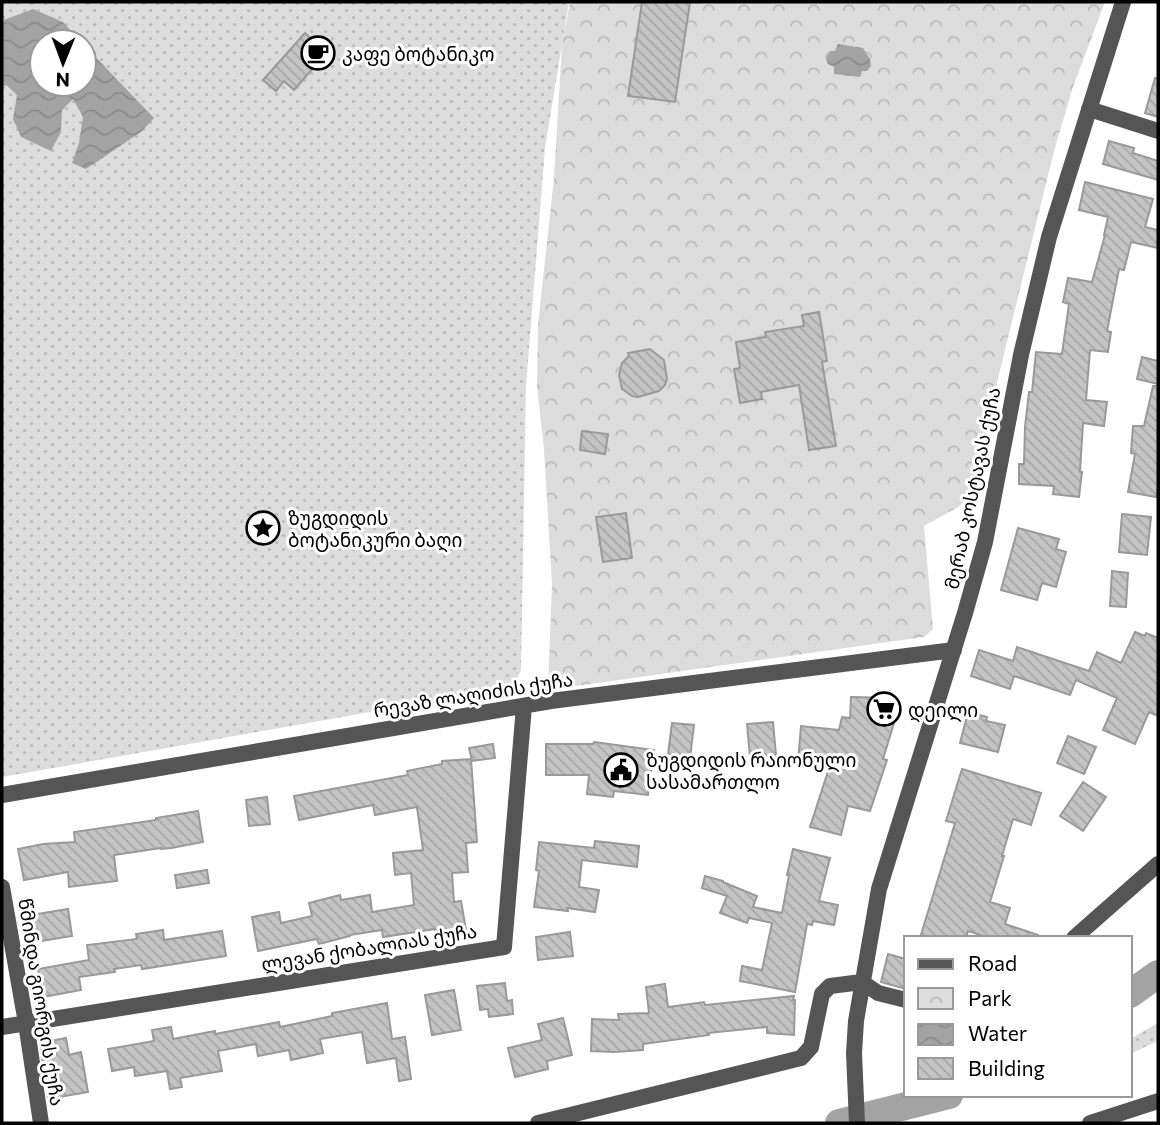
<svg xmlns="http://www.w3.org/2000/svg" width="1160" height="1125" viewBox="0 0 1160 1125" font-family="Commissioner,'Noto Sans Georgian',sans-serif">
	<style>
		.grass { fill: url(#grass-dots); fill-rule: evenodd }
		.park { fill: url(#park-crowns) }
		.water { fill: url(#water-waves) }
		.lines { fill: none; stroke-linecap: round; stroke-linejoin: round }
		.river { stroke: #a3a3a3; stroke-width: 28 }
		.building { fill: url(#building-back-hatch); stroke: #999; stroke-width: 2 }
		.minor { stroke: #555; stroke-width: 16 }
		.labels { text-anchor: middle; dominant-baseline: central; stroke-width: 6; stroke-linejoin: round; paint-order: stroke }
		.poi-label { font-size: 19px; fill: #000; stroke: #fff; text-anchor: start }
		.street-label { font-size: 19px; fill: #000; stroke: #fff }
	</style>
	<defs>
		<pattern id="grass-dots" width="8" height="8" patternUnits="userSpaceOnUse" patternTransform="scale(1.75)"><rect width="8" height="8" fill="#dcdcdc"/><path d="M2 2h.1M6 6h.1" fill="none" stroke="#bbb" stroke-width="1.8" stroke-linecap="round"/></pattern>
		<pattern id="park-crowns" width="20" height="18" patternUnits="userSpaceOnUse" patternTransform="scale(1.75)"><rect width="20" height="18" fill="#dcdcdc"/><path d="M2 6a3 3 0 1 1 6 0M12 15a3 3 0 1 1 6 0" fill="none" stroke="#bbb"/></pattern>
		<pattern id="water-waves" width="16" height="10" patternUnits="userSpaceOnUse" patternTransform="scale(1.75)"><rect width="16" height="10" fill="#a3a3a3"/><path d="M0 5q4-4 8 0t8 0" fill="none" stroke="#8b8b8b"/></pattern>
		<pattern id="building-back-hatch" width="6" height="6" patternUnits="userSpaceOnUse" patternTransform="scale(1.75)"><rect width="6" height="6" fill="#c4c4c4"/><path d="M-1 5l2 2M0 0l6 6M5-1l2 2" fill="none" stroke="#a7a7a7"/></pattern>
	</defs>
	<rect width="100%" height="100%" fill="#fff"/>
	<path class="grass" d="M2,2H569L545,148L526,386L521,670L513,687L2,777ZM42,42H84V84H42Z
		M1158,1023V1041L1130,1054V1039Z"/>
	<path class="park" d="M570,2H1105L1073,87L1054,151L992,403L978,486L960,506L924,526L933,629L924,637L548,690L552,584L544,449L537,387L538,325L554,178L562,45Z"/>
	<path class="water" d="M33,9L63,22L81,42H42V84H84V45L154,118L141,132L86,169L72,163L79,143L83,117L73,99L62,110L61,132L51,151L21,137L13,119L17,95L6,85L2,87V27L4,20Z
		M838,44L863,48L870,59L871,66L867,71H862L860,77L834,74V67L828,64L826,59L830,51H835Z"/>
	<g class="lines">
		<path class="river" d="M1130,994L1158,974
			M839,1123L949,1095"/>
	</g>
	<path class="building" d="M642,2H690L675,102L628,96Z
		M305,33L317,44L319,41L329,50L294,90L284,81L276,91L263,80Z
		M1155,78L1158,79V117L1145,113Z
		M1109,141L1134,148L1133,153L1158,161V180L1103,164Z
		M1085,182L1153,199L1145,227L1158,230V248L1131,242L1124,270L1119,269L1107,331L1111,332L1108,352L1090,350L1086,400L1107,402L1104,426L1083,423L1080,472H1082L1079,497L1053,494L1054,486L1019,484V464H1024L1025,427L1029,392H1032L1036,352L1062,354L1069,304L1063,302L1068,278L1092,282L1105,235H1104L1108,217L1079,210Z
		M819,312L827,361L822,362L836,446L809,450L799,385L761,392L762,399L740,403L734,369L740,368L736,342L766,337L765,332L804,326L802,315Z
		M650,349L664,360L667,379L665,385L659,391L638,397L632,396L622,389L619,375L622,363L629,356L628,353Z
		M1142,357L1158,361V384L1137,379Z
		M1153,386H1158V486L1156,497L1128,492L1135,454L1131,453L1133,426H1144Z
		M582,431L608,434L605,454L580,450Z
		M626,513L632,558L603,562L596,517Z
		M1122,514L1151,517L1147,555L1119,552Z
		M1018,528L1059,539L1056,549L1066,552L1056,587L1042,583L1037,600L1001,590Z
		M1112,571L1128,573L1126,607L1110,606Z
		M1135,632L1145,636L1146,633L1158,638V716L1149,712L1135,744L1103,730L1117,698L1076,680L1070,695L1014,676L1010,689L971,676L979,650L1013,661L1017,647L1089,671L1097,652L1121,663Z
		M851,697L896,698L898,710L883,759L887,760L870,811L848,806L841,835L810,827L830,765L798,762L801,726L839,730L842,717L850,718Z
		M968,712L987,717L986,721L1005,725L998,752L960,743Z
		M773,722L776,755L750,757L747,724Z
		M672,723L694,725L690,758L668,755Z
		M1068,736L1096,747L1084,774L1057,763Z
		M594,742L654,750L648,795L614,791L613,797L587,794L589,775H546V744H593Z
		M493,744L495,758L472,761L469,748Z
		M471,759L477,842L466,843L468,872L452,873L454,902L461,901L466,930L436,934L435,929L383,937L382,930L350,935V936L319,944L317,939L258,951L252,917L279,912L281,923L312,916L309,903L340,895L341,900L370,895L372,912L414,905L411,873L395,875L393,853L423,850L417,807L375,815L373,805L299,820L294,796L408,775L407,771L442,764V761Z
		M962,769L1041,793L1031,825L1013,819L1002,856H1004L990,902L1010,908L1005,924L1038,935V938H990L968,931L966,938H920L955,823L946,821Z
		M1083,782L1106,797L1083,831L1060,816Z
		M267,797L270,824L249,826L246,800Z
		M198,811L203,842L171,848L161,849V848L114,855L117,881L69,887L68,872L24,880L18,849L43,844L75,842L74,832L156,820V818Z
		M595,841L639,846L637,867L582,860L579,887L599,890L595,912L567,908L568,911L534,907L539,871L536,870L539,842L594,848Z
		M793,849L830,858L819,901L838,905L834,925L813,921L812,925L807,924L795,992L740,981L742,966L762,970L772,923L749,918L747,923L720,913L727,896L702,888L705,876L723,881V882L757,896L753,907L782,913L789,875H787Z
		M207,870L209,883L177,888L175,875Z
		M68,909L72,936L35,942L31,915Z
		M163,930L164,940L222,931L226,956L142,969L141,965L114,969L115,972L79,977L81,990L43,997L38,969L89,960L87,945L137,939L136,934Z
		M570,932L573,956L538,960L536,937Z
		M888,954L906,959V989L881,982Z
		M505,983L507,1001L512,1000L513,1014L489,1017L488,1009L480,1010L477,986Z
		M665,984L668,1007L704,1002L705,1005L794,996L793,1000H795L794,1035L767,1033V1027L708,1033L709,1035L643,1044V1050L614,1052L591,1051L592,1019L619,1020L618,1014L649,1013L646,987Z
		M454,990L461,1030L432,1035L425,995Z
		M387,1003L392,1039L405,1037L411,1079L399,1081L396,1058L367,1063L362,1032L320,1039L323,1053L291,1060L289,1050L258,1056L256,1044L218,1051L222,1071L180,1078L182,1087L170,1089L167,1071L135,1076L134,1067L112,1071L108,1049L154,1041L152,1030L171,1027L173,1039L215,1031V1034L279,1022L280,1027L332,1016V1013Z
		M563,1018L572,1055L547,1061L548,1069L515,1077L508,1048L542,1040L538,1024Z
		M66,1038L69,1055L81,1052L88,1092L48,1099L40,1043Z"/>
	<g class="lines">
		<path class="minor" d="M1089,109L1158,131
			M2,795L551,701L954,650
			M2,887L26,1023L41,1123
			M1074,938L1158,864
			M2,1027L504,947L524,706
			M538,1123L801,1058L811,1047L822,994L830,986L862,982L878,993L906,1000
			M857,1123L854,1053L856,1021L879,889L965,613L985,542L1021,355L1049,237L1123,2
			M1090,1123L1158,1101"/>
	</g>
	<defs>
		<symbol id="cafe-ring" viewBox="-11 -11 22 22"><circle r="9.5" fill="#fff" stroke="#000" stroke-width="1.5"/><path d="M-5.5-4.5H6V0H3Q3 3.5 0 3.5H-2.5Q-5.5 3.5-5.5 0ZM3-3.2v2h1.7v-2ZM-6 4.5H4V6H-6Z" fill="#000"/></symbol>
		<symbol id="sight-ring" viewBox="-11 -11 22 22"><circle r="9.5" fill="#fff" stroke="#000" stroke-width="1.5"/><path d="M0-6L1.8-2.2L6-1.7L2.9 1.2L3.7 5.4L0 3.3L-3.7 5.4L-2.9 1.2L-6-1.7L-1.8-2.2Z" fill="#000"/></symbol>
		<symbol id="supermarket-ring" viewBox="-11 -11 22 22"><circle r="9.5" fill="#fff" stroke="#000" stroke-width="1.5"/><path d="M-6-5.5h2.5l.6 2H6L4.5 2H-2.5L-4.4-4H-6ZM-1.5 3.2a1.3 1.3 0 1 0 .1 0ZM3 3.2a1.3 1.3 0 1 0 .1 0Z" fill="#000"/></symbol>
		<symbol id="civic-ring" viewBox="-11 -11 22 22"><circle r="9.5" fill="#fff" stroke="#000" stroke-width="1.5"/><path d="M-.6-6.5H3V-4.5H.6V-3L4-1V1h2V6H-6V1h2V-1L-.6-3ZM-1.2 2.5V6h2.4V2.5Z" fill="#000"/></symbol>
	</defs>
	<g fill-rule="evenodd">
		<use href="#cafe-ring" x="299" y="34" width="38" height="38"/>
		<use href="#sight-ring" x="244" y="509" width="38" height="38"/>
		<use href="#supermarket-ring" x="865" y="690" width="38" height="38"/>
		<use href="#civic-ring" x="602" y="751" width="38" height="38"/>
	</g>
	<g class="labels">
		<g class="poi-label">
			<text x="342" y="53">კაფე ბოტანიკო</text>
			<text x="288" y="517">ზუგდიდის<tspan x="288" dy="22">ბოტანიკური ბაღი</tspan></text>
			<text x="908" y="709">დეილი</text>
			<text x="646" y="759">ზუგდიდის რაიონული<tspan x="646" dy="22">სასამართლო</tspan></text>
		</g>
		<g class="street-label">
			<text transform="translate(972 488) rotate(-78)">მერაბ კოსტავას ქუჩა</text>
			<text transform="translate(473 694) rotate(-9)">რევაზ ლაღიძის ქუჩა</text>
			<text transform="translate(369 947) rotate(-9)">ლევან ქობალიას ქუჩა</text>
			<text transform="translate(42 1002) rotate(81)">წმინდა გიორგის ქუჩა</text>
		</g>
	</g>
	<rect width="1160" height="1125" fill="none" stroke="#000000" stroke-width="7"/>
	<rect x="904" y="936" width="228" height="161" fill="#ffffff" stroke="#999999" stroke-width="2"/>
	<rect x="918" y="959" width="35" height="10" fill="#555555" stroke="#999999" stroke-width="2"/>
	<text x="968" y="971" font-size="21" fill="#000000">Road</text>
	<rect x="918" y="988" width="35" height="21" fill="url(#park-crowns)" stroke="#999999" stroke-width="2"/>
	<text x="968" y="1006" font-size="21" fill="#000000">Park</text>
	<rect x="918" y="1024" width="35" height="21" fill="url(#water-waves)" stroke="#999999" stroke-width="2"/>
	<text x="968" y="1041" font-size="21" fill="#000000">Water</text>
	<rect x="918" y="1058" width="35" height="21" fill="url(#building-back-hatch)" stroke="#999999" stroke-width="2"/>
	<text x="968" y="1076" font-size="21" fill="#000000">Building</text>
	<g transform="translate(63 63) rotate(181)"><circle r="33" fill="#ffffff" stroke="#999999" stroke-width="2"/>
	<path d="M0-5L12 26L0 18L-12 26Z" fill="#000000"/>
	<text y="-10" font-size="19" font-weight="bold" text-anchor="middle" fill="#000000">N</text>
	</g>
</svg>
